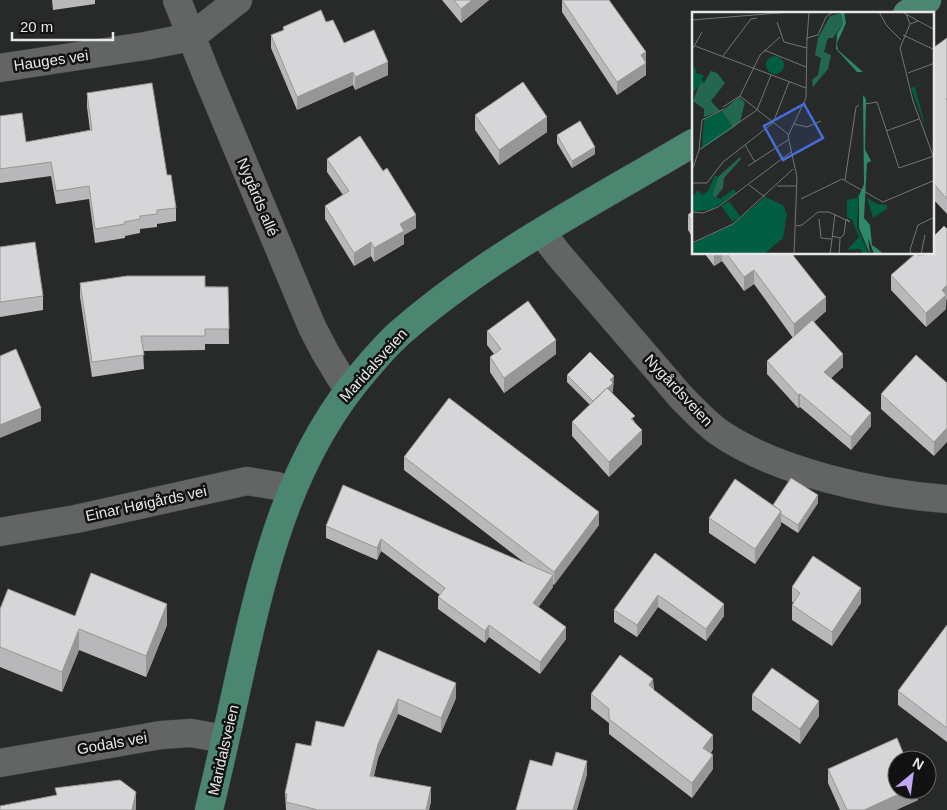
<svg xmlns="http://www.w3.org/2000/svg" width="947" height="810" viewBox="0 0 947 810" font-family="Arial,sans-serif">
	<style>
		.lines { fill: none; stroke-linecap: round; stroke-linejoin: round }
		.minor-casing { stroke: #434544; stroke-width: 29 }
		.major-casing { stroke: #434544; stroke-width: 29 }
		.minor { stroke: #626563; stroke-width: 28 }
		.major { stroke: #4b8770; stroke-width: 28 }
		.wall { fill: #b8b8ba }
		.shaded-wall { fill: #969697 }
		.building { fill: #d6d6d8; stroke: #969697 }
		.labels { text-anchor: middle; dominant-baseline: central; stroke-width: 5; stroke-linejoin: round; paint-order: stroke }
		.street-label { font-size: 15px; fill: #e6e8e7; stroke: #111211 }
		.inset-road { fill: none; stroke: #737674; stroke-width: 1 }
		.view { fill: #456ddb; fill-opacity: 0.15; stroke: #456ddb; stroke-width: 2.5 }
		.inset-edge { fill: none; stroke: #e6e8e7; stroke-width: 2.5 }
	</style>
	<rect width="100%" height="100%" fill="#272a28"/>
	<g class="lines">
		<defs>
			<path id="minor" d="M177,0L205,71L312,327L325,352L348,390
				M0,68L145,46L191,37L238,0
				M542,233L559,255L681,397C693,409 704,421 717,431C775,472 877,494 947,499
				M0,532L76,519L247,481L277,486L290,491
				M0,763L161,735L191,733L225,739"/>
			<path id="major" d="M907,14L927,0
				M209,810C221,760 232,710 243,660C267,554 293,453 366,369C377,356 389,342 402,331C488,256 595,201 693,143"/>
		</defs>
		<use href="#minor" class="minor-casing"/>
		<use href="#major" class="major-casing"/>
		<use href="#minor" class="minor"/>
		<use href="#major" class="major"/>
	</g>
	<path class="wall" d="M52,0H95V4L53,10Z
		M442,0H489L461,23Z
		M562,0H609L646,62V75L617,95L562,12Z
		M283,27L344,43L388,75L355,90L353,85L297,110L271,48V35L283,30Z
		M947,38V214L933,199V48Z
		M87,93L167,175L176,208V221L157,224V227L140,229V233L125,236V238L95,243L89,199L56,204L51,176L0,183V116L26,142L90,130L87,107Z
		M475,115L547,132L499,165L475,130Z
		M557,135L595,154L572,168L557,143Z
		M327,159L416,228L404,235V244L374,262L371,256L354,266L325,219V206L343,195L327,172Z
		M693,207V238L688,230V215L693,211Z
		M947,229V299L946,300V309L926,327L891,290V275Z
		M0,247L43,296V310L0,317Z
		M705,254H793V255L826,311L814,322L843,367L831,378L871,426L851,450L800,407L798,408L767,374V361L793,338L754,284L744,291L722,261L714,266Z
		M80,283L228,287L229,344H205V350L143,351L144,369L92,377L80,297Z
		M487,331L556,354L504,393L490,372V357L494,354L487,345Z
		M567,375L614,384L613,385V391L612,392L635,422L642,444L609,477L572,436V422L590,405L567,382Z
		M947,383L934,456L881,409V394Z
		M404,457L599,525L554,585L553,584V587L538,607L566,639L540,674L489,637L485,643L438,609V597L440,595L381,551L377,560L326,538V526L525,563L404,470Z
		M818,503L798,533L781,522V525L755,564L709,533V518L773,505Z
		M655,553L724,616L706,641L658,607L637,637L614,622V610Z
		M792,587L861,603L832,646L792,620V605L794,603L792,602Z
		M0,609L75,616L167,625L146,677L79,650L62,692L0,667Z
		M947,625V742L898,705V691Z
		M378,650L456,698L441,733L398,714L378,758L374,776L431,801L429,810H286L285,793L311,746L344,727Z
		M653,679L654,690L713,749L711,753L713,769L692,798L609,734V723L591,709V694Z
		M752,695L819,716L800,744L752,710Z
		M828,769L918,790V800L896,810H840L828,783Z"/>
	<path class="shaded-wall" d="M472,0H489L461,23V9Z
		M646,52V75L617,95V82L641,55Z
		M388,62V75L355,90V77Z
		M353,72V85L297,110V97Z
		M547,117V132L499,165V150Z
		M595,147V154L572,168V161Z
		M416,215V228L404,235V244L374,262V248L400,224Z
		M371,242V256L354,266V253Z
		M714,254H722V261L714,266Z
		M754,270V284L744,291V277Z
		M947,285L946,309L926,327V313L942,290Z
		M826,297V311L794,339V324Z
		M556,340V354L504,393V378Z
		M843,354V367L824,385V372Z
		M614,376L613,391L595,410L610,380Z
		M800,394V407L798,408V395Z
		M41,408V421L0,438V425Z
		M871,413V426L851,450V437Z
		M947,428V442L934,456V442Z
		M642,430V444L609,477V462Z
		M818,495V503L798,533V525Z
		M781,511V525L755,564V549Z
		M599,512V525L554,585V572Z
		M381,539V551L377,560V548Z
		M553,575V587L533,615V603Z
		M861,588V603L832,646V632Z
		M658,595V607L637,637V625Z
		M167,604V625L146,677V656Z
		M724,604V616L706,641V629Z
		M489,625V637L485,643V631Z
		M566,627V639L540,674V662Z
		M79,629V650L62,692V672Z
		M653,679V694L649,685Z
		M456,683V698L441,733V718Z
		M398,699V714L378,758L370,790V776L378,744Z
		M819,701V716L800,744V729Z
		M713,735V749L703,762V748Z
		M713,755V769L692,798V783Z
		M587,761V775L577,810H573Z
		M431,787V801L429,810H426Z
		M908,790H918V800L896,810H864Z
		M136,792V810H132Z"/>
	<path class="building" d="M454,0H472L461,9Z
		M562,0H609L646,52L641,55L646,63L617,82Z
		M321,10L326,22L333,20L344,43L374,30L388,62L355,77L353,72L297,97L271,35L284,30L283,27Z
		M947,38V98L946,99L947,101V199L933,183V48Z
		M523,82L547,117L499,150L475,115Z
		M152,83L167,175H171L176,208L157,210V214L140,216V219L124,222L125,224L95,229L89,186L56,191L51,162L0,169V116L22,113L26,142L92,130L87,93Z
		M580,121L595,147L572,161L557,135Z
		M360,136L383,171L387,168L416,215L400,224L404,231L374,248L371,242L354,253L325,206L349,191L327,159Z
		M693,211V223L688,215Z
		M944,226L947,229V285L942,290L946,295L926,313L891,275L915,254H933V237Z
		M35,242L43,296L0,302V247Z
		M727,254H792L826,297L794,324L754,270L744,277Z
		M127,276H205V287H228L229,329H205V336H141L144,355L92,362L80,283Z
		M528,301L556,340L504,378L490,357L501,349L487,331Z
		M812,320L843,354L824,372L871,413L851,437L800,394L798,395L767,361Z
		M16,349L41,408L0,425V356Z
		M590,352L614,376L610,380L613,383L608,388H607L593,401L567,375Z
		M916,355L947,383V428L934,442L881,394Z
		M607,388L635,416L631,419L642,430L609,462L572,422Z
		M449,398L599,512L554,572L404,457Z
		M791,478L818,495L798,525L781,514V511L773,505Z
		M735,479L781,511L755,549L709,518Z
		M343,485L553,575L533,603L566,627L540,662L489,625L485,631L438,597L445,588L381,539L377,548L326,526Z
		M655,553L724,604L706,629L658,595L637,625L614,610Z
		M813,556L861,588L832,632L792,605L800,593L792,587Z
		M91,573L167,604L146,656L79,629L62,672L0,647V609L8,589L75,616Z
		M947,625V728L898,691Z
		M378,650L456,683L441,718L398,699L378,744L370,776L431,787L426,810H318L286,802L287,794L285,793L296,743L311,746L316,721L344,727Z
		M620,655L653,679L649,685L654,690L713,735L703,748L713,755L692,783L609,719V709L591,694Z
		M772,668L819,701L800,729L752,695Z
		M897,738L906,760H897V790H908L864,810H847L828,769Z
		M556,752L587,761L573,810H516L530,760L552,766Z
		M120,780L136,792L132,810H0V806L57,795L55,788Z"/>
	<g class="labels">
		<g class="street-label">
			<text transform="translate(51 60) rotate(-8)">Hauges vei</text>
			<text transform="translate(258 197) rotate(67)">Nygårds allé</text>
			<text transform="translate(373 365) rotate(-48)">Maridalsveien</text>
			<text transform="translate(679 390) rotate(47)">Nygårdsveien</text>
			<text transform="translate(146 503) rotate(-12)">Einar Høigårds vei</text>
			<text transform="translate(112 743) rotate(-10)">Godals vei</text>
			<text transform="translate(223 750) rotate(-77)">Maridalsveien</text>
		</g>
	</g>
	<g transform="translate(692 12)">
		<rect width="242" height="242" fill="#272a28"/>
		<path d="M74 53a9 9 0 1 1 18 0a9 9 0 1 1-18 0ZM0,54L5,58L3,61L12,63L10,68L13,70L0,80ZM242,67L223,75L234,117L219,76ZM30,99L41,116L10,137L12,107ZM23,163L26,165L20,183L28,187L42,177L44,181L21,197L0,200V185L6,178L10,183L16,179ZM167,179L165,215L177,242H171L168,237L155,238L167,225L160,208L155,205V188L165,186ZM73,185L91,193L95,202L91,226L72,242H0V232L41,212ZM175,186L185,192L195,193V197L181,206ZM37,189L48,204L41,210L29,194Z" fill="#015e43"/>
		<path d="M149,1L151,12L141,26H136L132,40L139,43L136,57L121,75L120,68L126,63L129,46L123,43L126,26L138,4ZM19,59L25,61L33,71L19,89L28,99L12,105V97L1,89L8,71H12ZM47,85L53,90L48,110L41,116L30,99ZM48,145L49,147L32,166L31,176L24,185L20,183L26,165Z" fill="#22674e"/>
		<path d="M149,0H152L154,11L145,31L146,38L171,60H165L144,37L145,22L151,12ZM171,83L174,87L173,137L179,149L175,151L172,206L178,213L180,233L192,242H182L176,226L178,242L167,216V184L172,172Z" fill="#2d8a68"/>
		<path class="inset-road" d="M187,0L195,14L209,28M210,0L243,18M214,2L218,12L226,9M0,8L99,0M85,10L92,30L115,36M218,12L208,36L221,89L243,149M211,23L243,38M115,26L126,23L134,5L141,0M115,27L117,0M3,34L114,76M0,38L10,20M72,38L114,55M31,44L59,7L65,6M216,61L243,51M48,84L96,122M173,92L185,90L207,156L242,144M31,95L48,84L68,43L88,25M102,112L115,115L129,109M194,119L227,107M53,133L63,150M7,138L65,98L79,63M56,154L96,128M0,159L7,138L10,108L32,97M150,167L191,190L243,168M153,168L164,95L167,93M0,171H15L31,150L81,111L97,70M57,173L73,185M85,174H104M109,187L150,167M0,200L11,201L26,195L99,140M127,207L129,226L139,227M104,214L110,213L126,200H137L158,210L155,207M140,224L148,226L147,243M148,226L152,223L154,207M0,231L41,212L101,157M229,242L233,223M102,243L105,165L96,124L114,86L115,26M138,243L143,202M219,243L218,238L226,213L243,205M226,243L243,242"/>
		<path class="view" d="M112,92L131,126L91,148L72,114Z"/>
		<rect width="242" height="242" class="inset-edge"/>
	</g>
	<g transform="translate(912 775) rotate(29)"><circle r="24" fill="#111211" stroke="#666867"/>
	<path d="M0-4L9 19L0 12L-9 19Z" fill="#c3a7f2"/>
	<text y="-8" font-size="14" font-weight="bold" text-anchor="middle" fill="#e6e8e7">N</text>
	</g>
	<path d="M12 32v8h101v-8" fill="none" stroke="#e6e8e7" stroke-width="2.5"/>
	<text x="20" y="32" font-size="15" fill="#e6e8e7" stroke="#111211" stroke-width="4" paint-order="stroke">20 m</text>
</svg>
